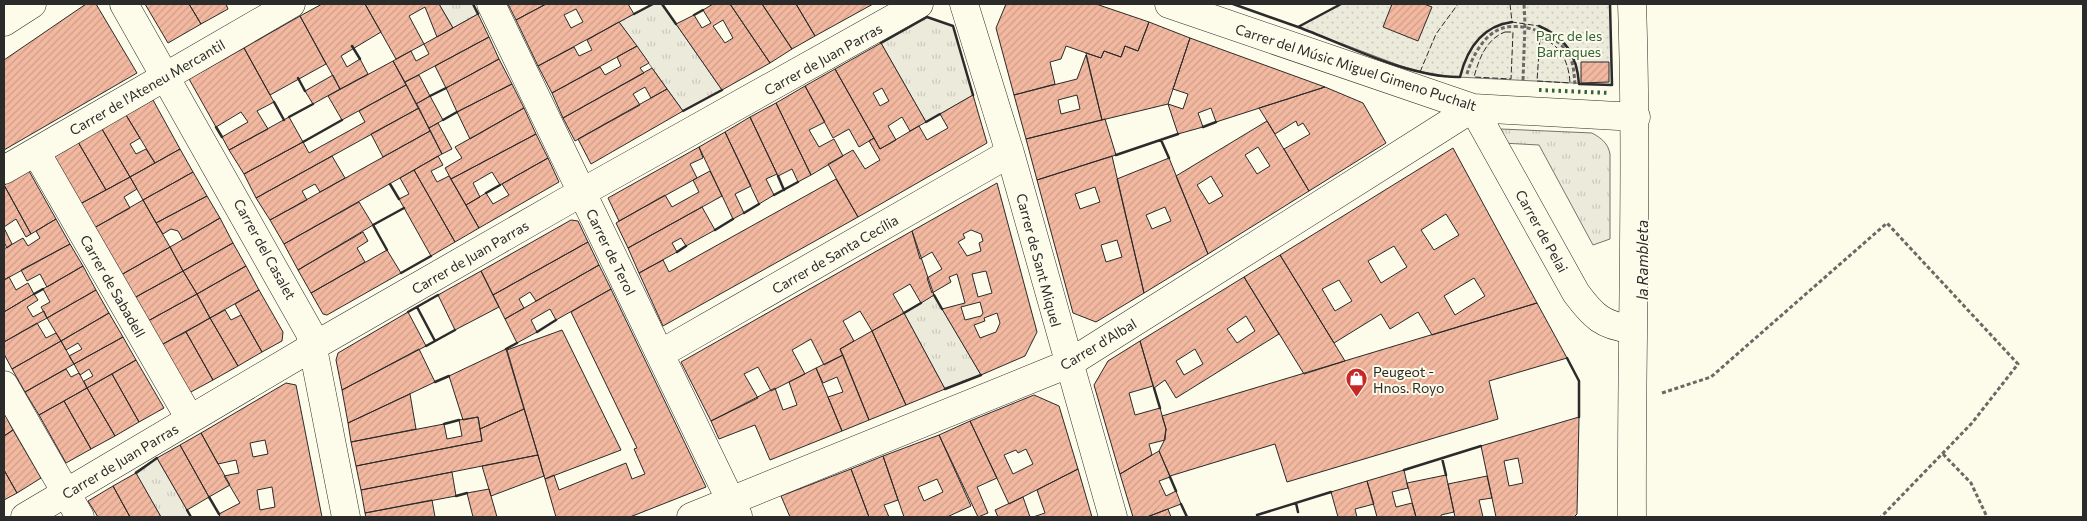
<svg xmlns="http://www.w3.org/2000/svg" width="2087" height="521" viewBox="0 0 2087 521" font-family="Commissioner,sans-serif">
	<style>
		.grass { fill: url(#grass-tufts); stroke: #74746e }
		.park { fill: url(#park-dots); stroke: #74746e }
		.building { fill: url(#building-hatch); stroke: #2b2b2b; fill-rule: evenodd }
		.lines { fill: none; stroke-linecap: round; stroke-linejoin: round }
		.minor-casing { stroke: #2b2b2b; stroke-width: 29 }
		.path { stroke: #6a6964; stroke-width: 3; stroke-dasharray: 4 2.5; stroke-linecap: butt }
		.minor { stroke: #fdfbea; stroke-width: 28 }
		.hedge { stroke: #34623c; stroke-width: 4; stroke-dasharray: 2.5 4; stroke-linecap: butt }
		.fence { stroke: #2b2b2b; stroke-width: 1; stroke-dasharray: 6 2.5; stroke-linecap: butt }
		.wall { stroke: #2b2b2b; stroke-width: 2.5 }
		.labels { text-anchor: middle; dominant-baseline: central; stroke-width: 4; stroke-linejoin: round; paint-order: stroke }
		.park-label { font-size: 14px; fill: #34623c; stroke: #fdfbea }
		.street-label { font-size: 14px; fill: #2b2b2b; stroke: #fdfbea }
		.poi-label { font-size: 14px; fill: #2b2b2b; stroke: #fdfbea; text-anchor: start }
		.water-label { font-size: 15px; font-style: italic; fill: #2b2b2b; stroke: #fdfbea }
	</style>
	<defs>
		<pattern id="grass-tufts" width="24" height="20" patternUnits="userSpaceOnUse" patternTransform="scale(1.25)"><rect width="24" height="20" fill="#ecebdb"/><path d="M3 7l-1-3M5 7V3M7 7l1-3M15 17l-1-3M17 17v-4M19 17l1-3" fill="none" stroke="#cbcabc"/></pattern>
		<pattern id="park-dots" width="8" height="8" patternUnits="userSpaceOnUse" patternTransform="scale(1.25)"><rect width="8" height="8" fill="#ecebdb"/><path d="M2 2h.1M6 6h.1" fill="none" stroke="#cbcabc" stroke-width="1.8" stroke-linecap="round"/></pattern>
		<pattern id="building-hatch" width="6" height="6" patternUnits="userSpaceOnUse" patternTransform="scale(1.25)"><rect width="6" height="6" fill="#f2b8a0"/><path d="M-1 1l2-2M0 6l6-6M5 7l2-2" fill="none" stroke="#d09e8a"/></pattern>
	</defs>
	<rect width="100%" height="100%" fill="#fdfbea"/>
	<path class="grass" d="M439,4H473L478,14L453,28Z
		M653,4H662L722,90L683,111L619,22Z
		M927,17L953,26L973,95L926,122L881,43Z
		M1501,129L1592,133C1601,138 1608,143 1610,154V239L1593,245L1539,145L1502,143L1499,131Z
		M934,295L981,375L945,389L904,313Z
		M157,458L191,517H161L135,472Z"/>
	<path class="park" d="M1341,4H1610L1612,85L1438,76L1401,66L1298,27Z"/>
	<path class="building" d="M86,4H96L137,73L4,150V60Z
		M145,4H189L201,24L168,43Z
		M189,4H226L228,9L201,24Z
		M322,4H365L381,32L341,56L347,67L360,59L368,74L340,89L300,16Z
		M365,4H439L453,28L437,37L425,7L409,16L424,44L396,59Z
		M508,4H546L516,20Z
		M546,4H628L634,14L538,66L516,20ZM576,9L583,22L571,28L564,15Z
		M713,4H730L770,63L722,90L676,24L694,15L702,28L711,23L703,10ZM723,20L733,38L725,43L713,26Z
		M730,4H762L792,49L770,63Z
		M762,4H796L815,36L792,49Z
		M796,4H873L815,36Z
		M1006,4H1096L1149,22L1138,51L1125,46L1121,57L1104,51L1101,58L1066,46L1061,59L1050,62L1055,84L1014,95L996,28Z
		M1392,4H1424L1432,7L1418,41L1383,27Z
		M478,14L489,37L405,82L393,61L411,51L416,61L429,54L424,44Z
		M300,16L326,64L270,95L244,48Z
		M619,22L637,46L552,93L538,66L574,47L579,56L592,50L587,40Z
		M1149,22L1190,38L1168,104L1102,120L1086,53L1101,58L1104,51L1121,57L1125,46L1138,51Z
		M489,37L499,59L446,88L435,66Z
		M1190,38L1325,87L1216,122L1211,108L1198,113L1203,127L1178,134L1168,104L1183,109L1188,94L1173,89Z
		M881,43L926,122L910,131L902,117L888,126L896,140L880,149L835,69ZM882,88L889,101L880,106L873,93Z
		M637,46L649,63L640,68L644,73L563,118L552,93L600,67L605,75L621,66L617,57Z
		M244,48L274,102L257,111L268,129L229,150L222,137L248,122L241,112L216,127L189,79Z
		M1086,55L1102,120L1026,139L1014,95L1077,79ZM1077,95L1080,109L1061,114L1058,100Z
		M499,59L512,84L457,112L446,88Z
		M393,61L406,85L342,120L328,96Z
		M1581,62H1609V82L1581,83Z
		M652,68L667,89L651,98L645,87L633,94L640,105L575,141L563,118Z
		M835,69L874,138L859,147L849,129L833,138L805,86Z
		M333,75L340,89L313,104L305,91Z
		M419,75L430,96L416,104L405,82Z
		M512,84L524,108L470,139L457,112Z
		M406,85L419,108L256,198L244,174L303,142L309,153L365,122L359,111Z
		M805,86L825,122L809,130L819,147L834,139L843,156L811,175L776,103Z
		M1325,87L1363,103L1386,143L1309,191L1284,149L1310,134L1303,123L1298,126L1296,121L1275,134L1259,108Z
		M667,89L683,111L591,164L578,139Z
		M973,95L987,143L858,217L828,164L853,150L865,169L880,160L869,141L874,138L880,149L919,126L927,140L948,128L940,114Z
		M430,96L443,120L429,128L416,104Z
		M153,100L180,149L155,163L126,115Z
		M776,103L811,175L798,182L792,169L778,176L750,117Z
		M419,108L430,131L383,157L371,134Z
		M524,108L536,134L451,179L445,168L462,158L455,147Z
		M126,115L140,138L130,144L136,154L146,149L155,163L130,177L102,129Z
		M289,117L303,142L244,174L229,150Z
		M750,117L777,174L766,179L774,195L759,204L725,132Z
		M1105,119L1116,155L1037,180L1026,139Z
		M1267,121L1309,191L1208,254L1176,176ZM1258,147L1270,166L1257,174L1245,155ZM1211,176L1223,196L1209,204L1197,185Z
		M438,123L452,149L442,154L429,128Z
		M102,129L130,177L106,190L78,142Z
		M430,131L442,154L284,244L270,220Z
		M725,132L751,186L735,194L744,213L733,219L699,147Z
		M536,134L548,158L500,185L492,172L473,183L480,197L466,205L451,179Z
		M78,142L106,190L80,204L53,157Z
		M699,147L703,158L690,164L697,178L619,221L608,198Z
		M1453,148L1537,303L1432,335L1418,312L1390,329L1381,314L1334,343L1280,255ZM1446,214L1459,235L1434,250L1421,230ZM1394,246L1407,267L1381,283L1368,261ZM1474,278L1485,296L1455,315L1444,296ZM1339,280L1352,301L1335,311L1322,289Z
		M180,149L193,172L143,200L130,177Z
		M332,156L345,178L320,192L315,184L302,191L307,200L270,220L256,198Z
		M438,156L443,165L431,171L437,182L449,176L479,228L455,242L414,170Z
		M1112,156L1144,293L1096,322L1073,313L1037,180ZM1095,187L1100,202L1080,209L1075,194ZM1117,240L1122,257L1106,262L1101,245Z
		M548,158L559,182L479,228L466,205L486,193L493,204L509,195L502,184Z
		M1169,158L1208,254L1144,293L1117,179ZM1165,207L1171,221L1152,229L1146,215Z
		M414,170L455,242L431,256L399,199L409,194L400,178Z
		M29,171L56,219L31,234L4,185Z
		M710,171L722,196L628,248L616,223L665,195L672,207L699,192L693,180Z
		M193,172L207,196L156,223L143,200Z
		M130,177L137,189L124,197L130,208L94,228L80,204Z
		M836,179L858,217L663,326L639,273L663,260L669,272Z
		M997,183L1037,332L1025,356L981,375L942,309L965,303L957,274L949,277L951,282L932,293L927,278L942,269L932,252L920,259L912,231ZM971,230L981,234L983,241L979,243L981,251L967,256L958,242L965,238L963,234ZM986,271L992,293L978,297L972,274ZM980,302L983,313L981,316L965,320L961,307ZM997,313L1000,323L996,332L980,338L974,325L985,321L984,318Z
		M4,185L31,234L26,237L16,219L4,227Z
		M207,196L220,218L183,240L178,231L171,229L163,234L156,223Z
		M143,200L170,247L121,275L94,228Z
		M359,202L373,225L298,270L284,244Z
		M702,207L715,230L686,246L681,238L672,243L677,252L639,273L628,248Z
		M220,218L233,243L183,271L170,247Z
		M56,219L70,244L4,280V249L23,238L28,246L40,238L36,231Z
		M571,220L578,221L588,242L493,295L481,271Z
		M4,228L12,244L7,248L4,242Z
		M912,231L934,295L921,303L910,284L893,294L904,313L872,331L860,311L843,321L854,341L840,349L843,355L824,365L811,339L792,350L805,374L771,391L758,367L744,374L758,398L711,421L681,362Z
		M363,232L368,241L357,248L365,262L311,293L298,270Z
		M588,242L599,265L536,301L530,292L519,299L524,308L505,319L493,295Z
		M233,243L246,266L197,294L183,271Z
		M70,244L83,266L47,287L40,274L27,281L21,270Z
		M170,247L183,271L134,298L121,275Z
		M387,250L401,273L327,315L323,314L311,293Z
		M1280,255L1334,343L1345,361L1304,374L1244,277Z
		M599,265L611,289L556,320L550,309L531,320L537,332L517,343L505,319Z
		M83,266L96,290L47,318L41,307L50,302L43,289Z
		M246,266L259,290L210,318L197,294Z
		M183,271L197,294L148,321L134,298Z
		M481,271L499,307L455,330L438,295Z
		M9,277L16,290L28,283L34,294L4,312V280Z
		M1244,277L1279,334L1176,398L1165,380L1154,388L1140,341ZM1246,316L1255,331L1237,343L1227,329ZM1195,349L1203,364L1184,375L1176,361Z
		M611,289L706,487L630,517H556L545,479L554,475L559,490L626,463L632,479L645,474L634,449L637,448L571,312Z
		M96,290L109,313L61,341L47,318Z
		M259,290L283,332L282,341L262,352L235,304Z
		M34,294L38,300L27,307L33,317L44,311L47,318L4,342V312Z
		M197,294L210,318L161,345L148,321Z
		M1537,303L1567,358L1489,381L1498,419L1287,482L1275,444L1170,476L1159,451L1164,441L1166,429L1162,416Z
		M225,310L231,320L241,315L262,352L238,366L210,318Z
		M408,312L426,346L342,390L336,360L338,353Z
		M109,313L123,337L74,364L69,356L82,349L78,343L66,350L61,341Z
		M904,313L945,389L906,405L872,331Z
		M210,318L238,366L213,380L186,332Z
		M37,323L46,338L56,333L61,341L12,369L4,354V342Z
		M562,330L621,450L545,479L507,350Z
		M872,331L906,405L869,420L840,349Z
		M186,332L213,380L189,393L161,345Z
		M123,337L136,360L87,388L84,381L93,376L89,369L80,375L74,364Z
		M61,341L74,364L25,392L12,369Z
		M1140,341L1153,386L1129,393L1135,415L1160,408L1166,429L1165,440L1149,444L1152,455L1120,474L1094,385L1108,361Z
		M419,349L435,382L348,423L342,390Z
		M506,349L524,409L480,429L478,417L463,420L449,376Z
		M843,355L869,420L842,431L828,397L843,392L837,377L823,383L816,368Z
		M136,360L164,408L139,422L112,374Z
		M816,368L842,431L770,460L755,425L719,439L711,421L775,388L783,410L797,405L789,382Z
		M66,369L71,377L79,373L87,388L39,415L25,392Z
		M112,374L139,422L115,436L87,388Z
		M286,383L296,385L322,517H220L219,514L240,503L224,476L239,473L236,460L218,464L201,433ZM265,440L268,454L253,457L250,443ZM272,487L275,507L260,510L257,490Z
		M87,388L115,436L91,449L64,401Z
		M410,394L416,429L351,442L348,423Z
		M1034,395L1059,406L1078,469L1009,504L970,421ZM1026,449L1033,464L1013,474L1004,455L1016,450L1018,453Z
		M64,401L91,449L66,463L39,415Z
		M524,409L538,455L361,490L356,466L482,441L480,429Z
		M4,413L13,430L4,436Z
		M478,417L482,441L356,466L351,442L444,424L447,439L462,436L459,420Z
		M1579,417L1577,514L1574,517H1496L1481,446ZM1518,458L1523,483L1509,486L1504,461Z
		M970,421L997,478L977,487L988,513L978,517L939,435Z
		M13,430L41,478L17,493L4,470V436Z
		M201,433L230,485L209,497L180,445Z
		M939,435L971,506L947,517H904L883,456ZM937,479L943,492L924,501L918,487Z
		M180,445L209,497L187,510L157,458Z
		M1159,451L1170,477L1159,481L1166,496L1176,491L1181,504L1147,517H1133L1120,474Z
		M538,455L544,476L491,496L482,466Z
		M883,456L898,500L884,505L889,517H869L851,469Z
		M851,469L869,517H790L781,496Z
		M1078,469L1092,517H1033L1045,513L1037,490Z
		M4,470L17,493L4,500Z
		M1404,470L1408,488L1392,492L1396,507L1412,503L1416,517H1377L1367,481Z
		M452,472L456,496L365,513L361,490Z
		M136,473L161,517H130L113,486Z
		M1446,475L1454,512L1441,515V517H1416L1407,483Z
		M1487,476L1492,498L1479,500L1483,517H1455L1448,484Z
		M1367,481L1374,504L1355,509L1357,517H1338L1331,492Z
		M113,486L130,517H98L88,501Z
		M489,489L497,517H473L467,493Z
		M1023,497L1030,517H998L995,510Z
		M432,500L435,517H366L365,513Z
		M1168,509L1171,517H1147Z"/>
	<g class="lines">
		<defs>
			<path id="minor" d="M124,4L310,333L346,517
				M491,4L738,516
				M964,4L1010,153L1113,517
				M1169,4L1473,108L1636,117
				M1632,4C1638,175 1631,346 1632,517
				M4,22L32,4
				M36,152L190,419
				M4,170L291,4
				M660,354L1010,153
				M4,385L80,517
				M25,517L314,346L563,203L919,4
				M691,517L1068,364L1473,108L1576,293C1593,316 1603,326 1632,329"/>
		</defs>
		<use href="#minor" class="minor-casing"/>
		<path class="path" d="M1467,74C1472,57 1483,36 1500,29C1522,20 1561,36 1570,57C1574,66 1574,75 1575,84
			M1523,80L1525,24L1524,4
			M1662,393L1711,377L1887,223L2018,364L1972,423L1881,517
			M1943,454L1971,483L1987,517"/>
		<use href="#minor" class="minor"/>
		<path class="hedge" d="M1539,90L1610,93"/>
		<path class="fence" d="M1510,4L1512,22L1539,26
			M1505,32H1513L1511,79L1474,77C1479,59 1486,39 1505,32Z
			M1540,38C1561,44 1569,63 1570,83L1537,81Z
			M1420,72L1436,34L1458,4"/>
		<path class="wall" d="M473,4L478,14
			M662,4L676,24
			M1233,4L1298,27L1341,4
			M634,14L653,4
			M694,15L703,10
			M1539,26C1565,37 1577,55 1579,84L1612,85L1610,4
			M1298,27C1346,45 1410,78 1460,77C1467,49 1482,26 1512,22
			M881,43L927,17L953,26L973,95
			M352,46L360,59
			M298,78L305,91
			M430,96L446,88
			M274,102L284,120
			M683,111L722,90
			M289,117L313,104
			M443,120L457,112
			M926,122L940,114
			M216,127L222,137
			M1203,127L1216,122
			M1161,140L1169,158
			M303,142L342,120
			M1116,155L1178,134
			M778,176L784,190
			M390,184L399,199
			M486,193L500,185
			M774,195L798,182
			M744,213L759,204
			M715,230L733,219
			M387,250L373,225L404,208
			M677,252L686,246
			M401,273L431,256
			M34,294L43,289
			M934,295L942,309
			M417,307L435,341
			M408,312L438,295
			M904,313L921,303
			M537,332L556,320
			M426,346L455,330
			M506,349L517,343
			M1567,358L1579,381V417
			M435,382L449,376
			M1154,388L1160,408
			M945,389L981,375
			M444,424L459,420
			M1442,458L1446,475
			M1404,470L1481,446
			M136,473L157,458
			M1170,477L1176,491
			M456,496L467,493
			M209,497L219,514
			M1296,503L1298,512
			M1181,504L1187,517
			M187,510L191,517
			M1257,515L1331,492"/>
	</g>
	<defs>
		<symbol id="shop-pin" viewBox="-11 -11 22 30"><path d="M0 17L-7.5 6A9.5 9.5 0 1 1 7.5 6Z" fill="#c62828" stroke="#fdfbea"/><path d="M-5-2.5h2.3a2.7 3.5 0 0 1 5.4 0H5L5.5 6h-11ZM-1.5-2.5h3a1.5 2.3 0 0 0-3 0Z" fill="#fff"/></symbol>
	</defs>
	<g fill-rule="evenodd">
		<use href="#shop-pin" x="1344" y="366" width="25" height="34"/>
	</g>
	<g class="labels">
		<g class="park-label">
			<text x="1569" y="35">Parc de les<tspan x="1569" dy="16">Barraques</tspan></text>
		</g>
		<g class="street-label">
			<text transform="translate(823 59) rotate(-29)">Carrer de Juan Parras</text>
			<text transform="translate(1356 67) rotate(18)">Carrer del Músic Miguel Gimeno Puchalt</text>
			<text transform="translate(147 87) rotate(-30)">Carrer de l'Ateneu Mercantil</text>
			<text transform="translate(1542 231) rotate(61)">Carrer de Pelai</text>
			<text transform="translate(265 249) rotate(61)">Carrer del Casalet</text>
			<text transform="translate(611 252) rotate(64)">Carrer de Terol</text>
			<text transform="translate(835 254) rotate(-30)">Carrer de Santa Cecília</text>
			<text transform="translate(470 257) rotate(-30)">Carrer de Juan Parras</text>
			<text transform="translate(1039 260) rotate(75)">Carrer de Sant Miquel</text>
			<text transform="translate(113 286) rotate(60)">Carrer de Sabadell</text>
			<text transform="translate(1098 344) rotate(-31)">Carrer d'Albal</text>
			<text transform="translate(120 461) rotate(-31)">Carrer de Juan Parras</text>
		</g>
		<g class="poi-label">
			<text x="1373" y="371">Peugeot -<tspan x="1373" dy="16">Hnos. Royo</tspan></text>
		</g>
		<g class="water-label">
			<text transform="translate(1642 260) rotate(-90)">la Rambleta</text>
		</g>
	</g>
	<rect width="2087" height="521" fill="none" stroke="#2b2b2b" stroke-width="10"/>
</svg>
